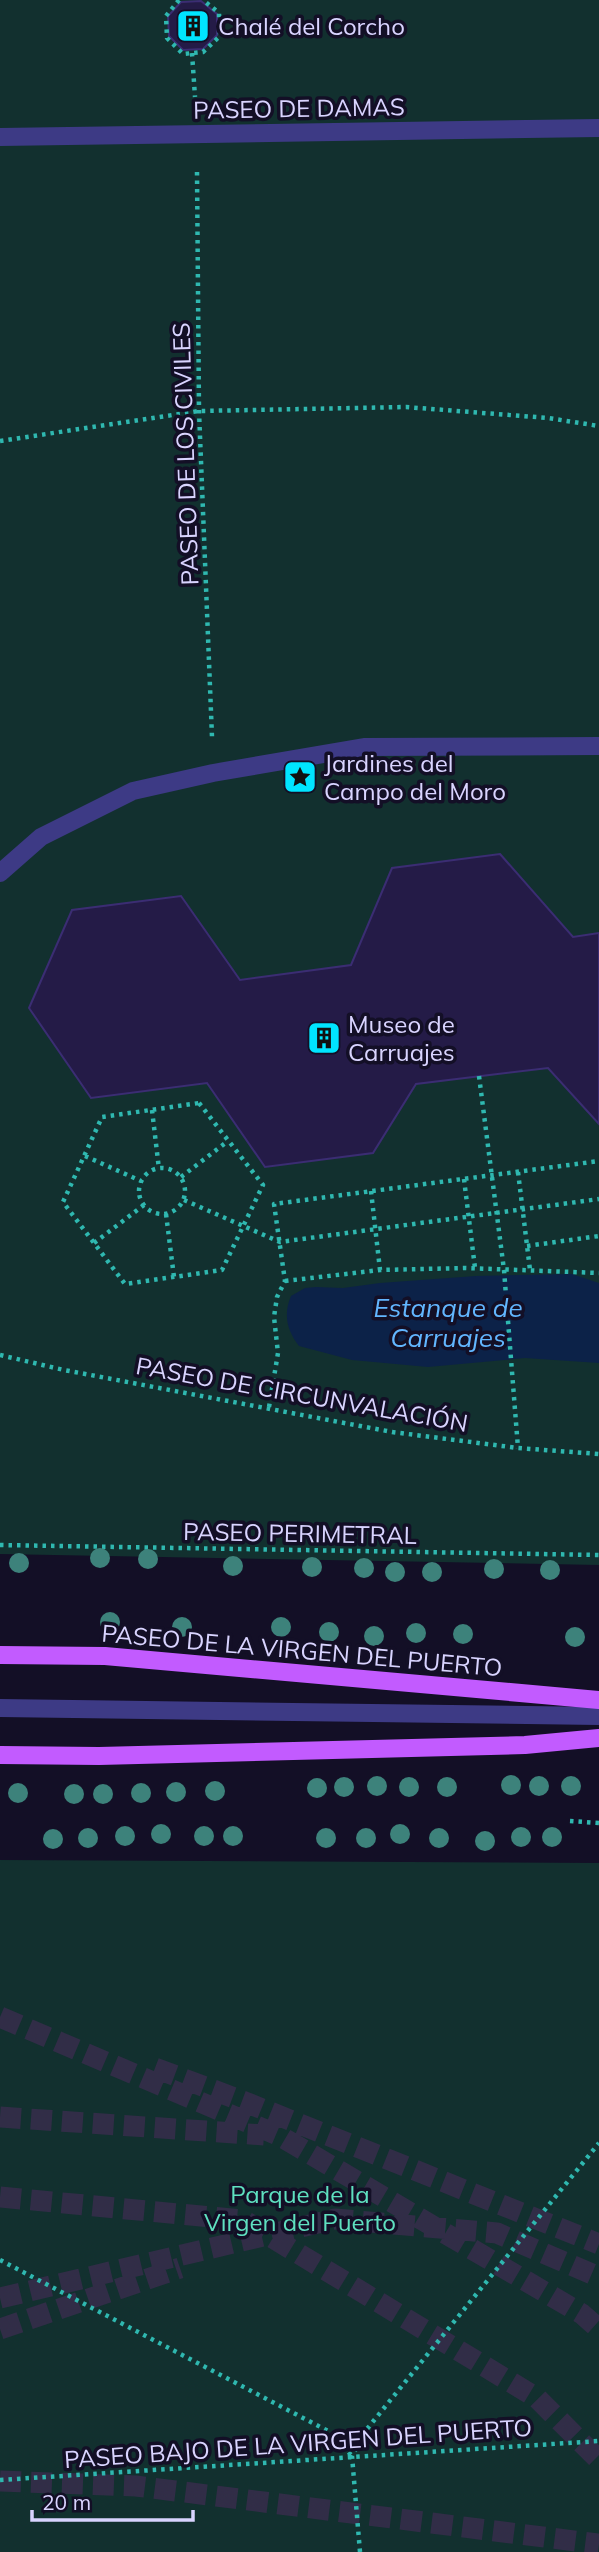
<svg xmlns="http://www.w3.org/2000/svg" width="599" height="2552" viewBox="0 0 599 2552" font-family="Mulish,sans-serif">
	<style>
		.green { fill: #12302f }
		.water { fill: #0c2248 }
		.building { fill: #241b47; stroke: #3b2d73; stroke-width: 2 }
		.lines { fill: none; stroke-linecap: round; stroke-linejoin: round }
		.highway-tunnel { stroke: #312d47; stroke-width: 21; stroke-dasharray: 21 10; stroke-linecap: butt }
		.path { stroke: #2fb8b0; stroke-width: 4.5; stroke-dasharray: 3.5 5; stroke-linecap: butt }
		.street { stroke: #3d3a85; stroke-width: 18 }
		.primary { stroke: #c25bff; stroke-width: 18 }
		.tree { fill: #3d827b }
		.labels { text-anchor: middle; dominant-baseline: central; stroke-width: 7; stroke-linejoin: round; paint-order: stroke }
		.poi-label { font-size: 24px; fill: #d9d4ff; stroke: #130f26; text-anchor: start }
		.street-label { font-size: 24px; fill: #d9d4ff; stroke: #130f26 }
		.park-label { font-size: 24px; fill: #5fe0c0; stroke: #130f26 }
		.water-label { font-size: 26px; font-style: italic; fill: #62b6ff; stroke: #130f26 }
	</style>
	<rect width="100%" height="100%" fill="#130f26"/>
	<path class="green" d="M0,0H599V1565L0,1554Z
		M0,1860L599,1863V2552H0Z"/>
	<path class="water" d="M572,1274L599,1283V1363L525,1358L428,1367L352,1360L299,1346C287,1330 283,1315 291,1296L305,1288L316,1287L343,1288L380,1283L476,1276Z"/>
	<path class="building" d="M201,1L217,14V35L203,49L183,50L169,36L168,16L181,2Z
		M500,854L573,937L599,933V1124L548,1068L416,1084L373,1153L265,1167L207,1083L91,1098L29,1008L72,910L181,896L240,980L351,965L392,868Z"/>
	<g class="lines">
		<path class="highway-tunnel" d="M0,2017L280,2136L582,2314L599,2329
			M155,2068L245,2102L599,2244
			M0,2117L264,2135
			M0,2197L243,2220L537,2398L599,2460
			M0,2298L335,2219L497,2233L599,2277
			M0,2329L180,2268
			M0,2481L136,2486L599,2544"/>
		<path class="path" d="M179,0L166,16L167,38L183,54L203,52L220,36L219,13L203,0
			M192,53L195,97
			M197,172L199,411L212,737
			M0,441L199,411L406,407L548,418L599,426
			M479,1076L504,1270L518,1448
			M199,1103L263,1185L222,1270L125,1284L63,1202L102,1117Z
			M152,1110L159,1169
			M85,1156L141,1181
			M139 1191a23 23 0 1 1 46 0a23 23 0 1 1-46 0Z
			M518,1172L530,1270
			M181,1177L228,1141
			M464,1179L475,1268
			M371,1191L380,1270
			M184,1200L280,1242L599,1199
			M166,1214L174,1277
			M94,1243L144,1205
			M527,1246L599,1236
			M285,1281L380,1270L466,1268L599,1273
			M0,1355L64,1370L392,1432L518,1448L599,1454
			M269,1407L278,1353L274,1317L277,1297L285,1281L274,1204L599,1161
			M0,1545L599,1555
			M570,1821L599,1823
			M0,2260L330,2432L352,2456
			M0,2480L599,2441
			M360,2552L352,2456L367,2429L599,2143"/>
		<path class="street" d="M0,137L599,128
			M0,873L41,837L133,791L213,773L364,747L599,746
			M0,1708L599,1716"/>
		<path class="primary" d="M0,1655L105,1656L599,1700
			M0,1755L99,1756L525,1745L599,1738"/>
	</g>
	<g class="tree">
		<circle cx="100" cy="1558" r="10"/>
		<circle cx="148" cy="1559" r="10"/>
		<circle cx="19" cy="1563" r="10"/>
		<circle cx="233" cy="1566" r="10"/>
		<circle cx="312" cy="1567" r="10"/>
		<circle cx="364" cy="1568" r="10"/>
		<circle cx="494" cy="1569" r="10"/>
		<circle cx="550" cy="1570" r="10"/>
		<circle cx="395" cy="1572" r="10"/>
		<circle cx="432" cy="1572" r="10"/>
		<circle cx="110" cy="1622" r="10"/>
		<circle cx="182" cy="1627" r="10"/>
		<circle cx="281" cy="1627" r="10"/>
		<circle cx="329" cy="1632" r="10"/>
		<circle cx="416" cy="1633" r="10"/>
		<circle cx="463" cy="1634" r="10"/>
		<circle cx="374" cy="1636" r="10"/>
		<circle cx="575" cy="1637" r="10"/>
		<circle cx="511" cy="1785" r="10"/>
		<circle cx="377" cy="1786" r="10"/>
		<circle cx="539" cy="1786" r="10"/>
		<circle cx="571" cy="1786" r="10"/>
		<circle cx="344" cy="1787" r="10"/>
		<circle cx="409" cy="1787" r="10"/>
		<circle cx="447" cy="1787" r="10"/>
		<circle cx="317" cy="1788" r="10"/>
		<circle cx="215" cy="1791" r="10"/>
		<circle cx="176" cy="1792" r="10"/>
		<circle cx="18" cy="1793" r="10"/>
		<circle cx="141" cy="1793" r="10"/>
		<circle cx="74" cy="1794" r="10"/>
		<circle cx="103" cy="1794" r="10"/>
		<circle cx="161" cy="1834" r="10"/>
		<circle cx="400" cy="1834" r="10"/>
		<circle cx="125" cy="1836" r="10"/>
		<circle cx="204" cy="1836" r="10"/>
		<circle cx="233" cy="1836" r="10"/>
		<circle cx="521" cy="1837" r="10"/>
		<circle cx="552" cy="1837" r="10"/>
		<circle cx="88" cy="1838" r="10"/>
		<circle cx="326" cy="1838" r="10"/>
		<circle cx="366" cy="1838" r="10"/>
		<circle cx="439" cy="1838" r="10"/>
		<circle cx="53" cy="1839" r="10"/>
		<circle cx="485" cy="1841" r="10"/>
	</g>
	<defs>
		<symbol id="building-square" viewBox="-11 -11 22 22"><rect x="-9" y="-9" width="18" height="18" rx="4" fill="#00e5ff" stroke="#130f26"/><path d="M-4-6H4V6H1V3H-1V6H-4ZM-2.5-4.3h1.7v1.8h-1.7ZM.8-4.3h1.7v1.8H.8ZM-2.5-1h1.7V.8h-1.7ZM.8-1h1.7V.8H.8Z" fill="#111"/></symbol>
		<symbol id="sight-square" viewBox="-11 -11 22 22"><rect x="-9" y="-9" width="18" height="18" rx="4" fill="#00e5ff" stroke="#130f26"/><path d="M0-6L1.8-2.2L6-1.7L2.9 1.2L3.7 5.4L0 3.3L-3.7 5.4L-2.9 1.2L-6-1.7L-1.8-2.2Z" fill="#111"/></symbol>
	</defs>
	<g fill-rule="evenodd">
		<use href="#building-square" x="174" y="7" width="38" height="38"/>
		<use href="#sight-square" x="281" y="758" width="38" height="38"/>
		<use href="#building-square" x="305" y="1019" width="38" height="38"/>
	</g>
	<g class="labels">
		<g class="poi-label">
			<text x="218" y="26">Chalé del Corcho</text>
			<text x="324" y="763">Jardines del<tspan x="324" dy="28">Campo del Moro</tspan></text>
			<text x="348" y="1024">Museo de<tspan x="348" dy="28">Carruajes</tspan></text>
		</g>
		<g class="street-label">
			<text transform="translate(299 108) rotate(-1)">PASEO DE DAMAS</text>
			<text transform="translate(185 454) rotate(-92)">PASEO DE LOS CIVILES</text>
			<text transform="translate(302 1394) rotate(10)">PASEO DE CIRCUNVALACIÓN</text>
			<text transform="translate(300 1533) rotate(1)">PASEO PERIMETRAL</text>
			<text transform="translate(302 1650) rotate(5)">PASEO DE LA VIRGEN DEL PUERTO</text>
			<text transform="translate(298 2443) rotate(-4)">PASEO BAJO DE LA VIRGEN DEL PUERTO</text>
		</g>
		<g class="park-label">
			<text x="300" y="2194">Parque de la<tspan x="300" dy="28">Virgen del Puerto</tspan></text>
		</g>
		<g class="water-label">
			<text x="448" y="1307">Estanque de<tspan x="448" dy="30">Carruajes</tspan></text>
		</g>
	</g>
	<path d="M32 2510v10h161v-10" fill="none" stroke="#d9d4ff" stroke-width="3.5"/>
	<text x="42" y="2510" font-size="21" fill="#d9d4ff" stroke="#130f26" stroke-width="5" paint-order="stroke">20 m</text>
</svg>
